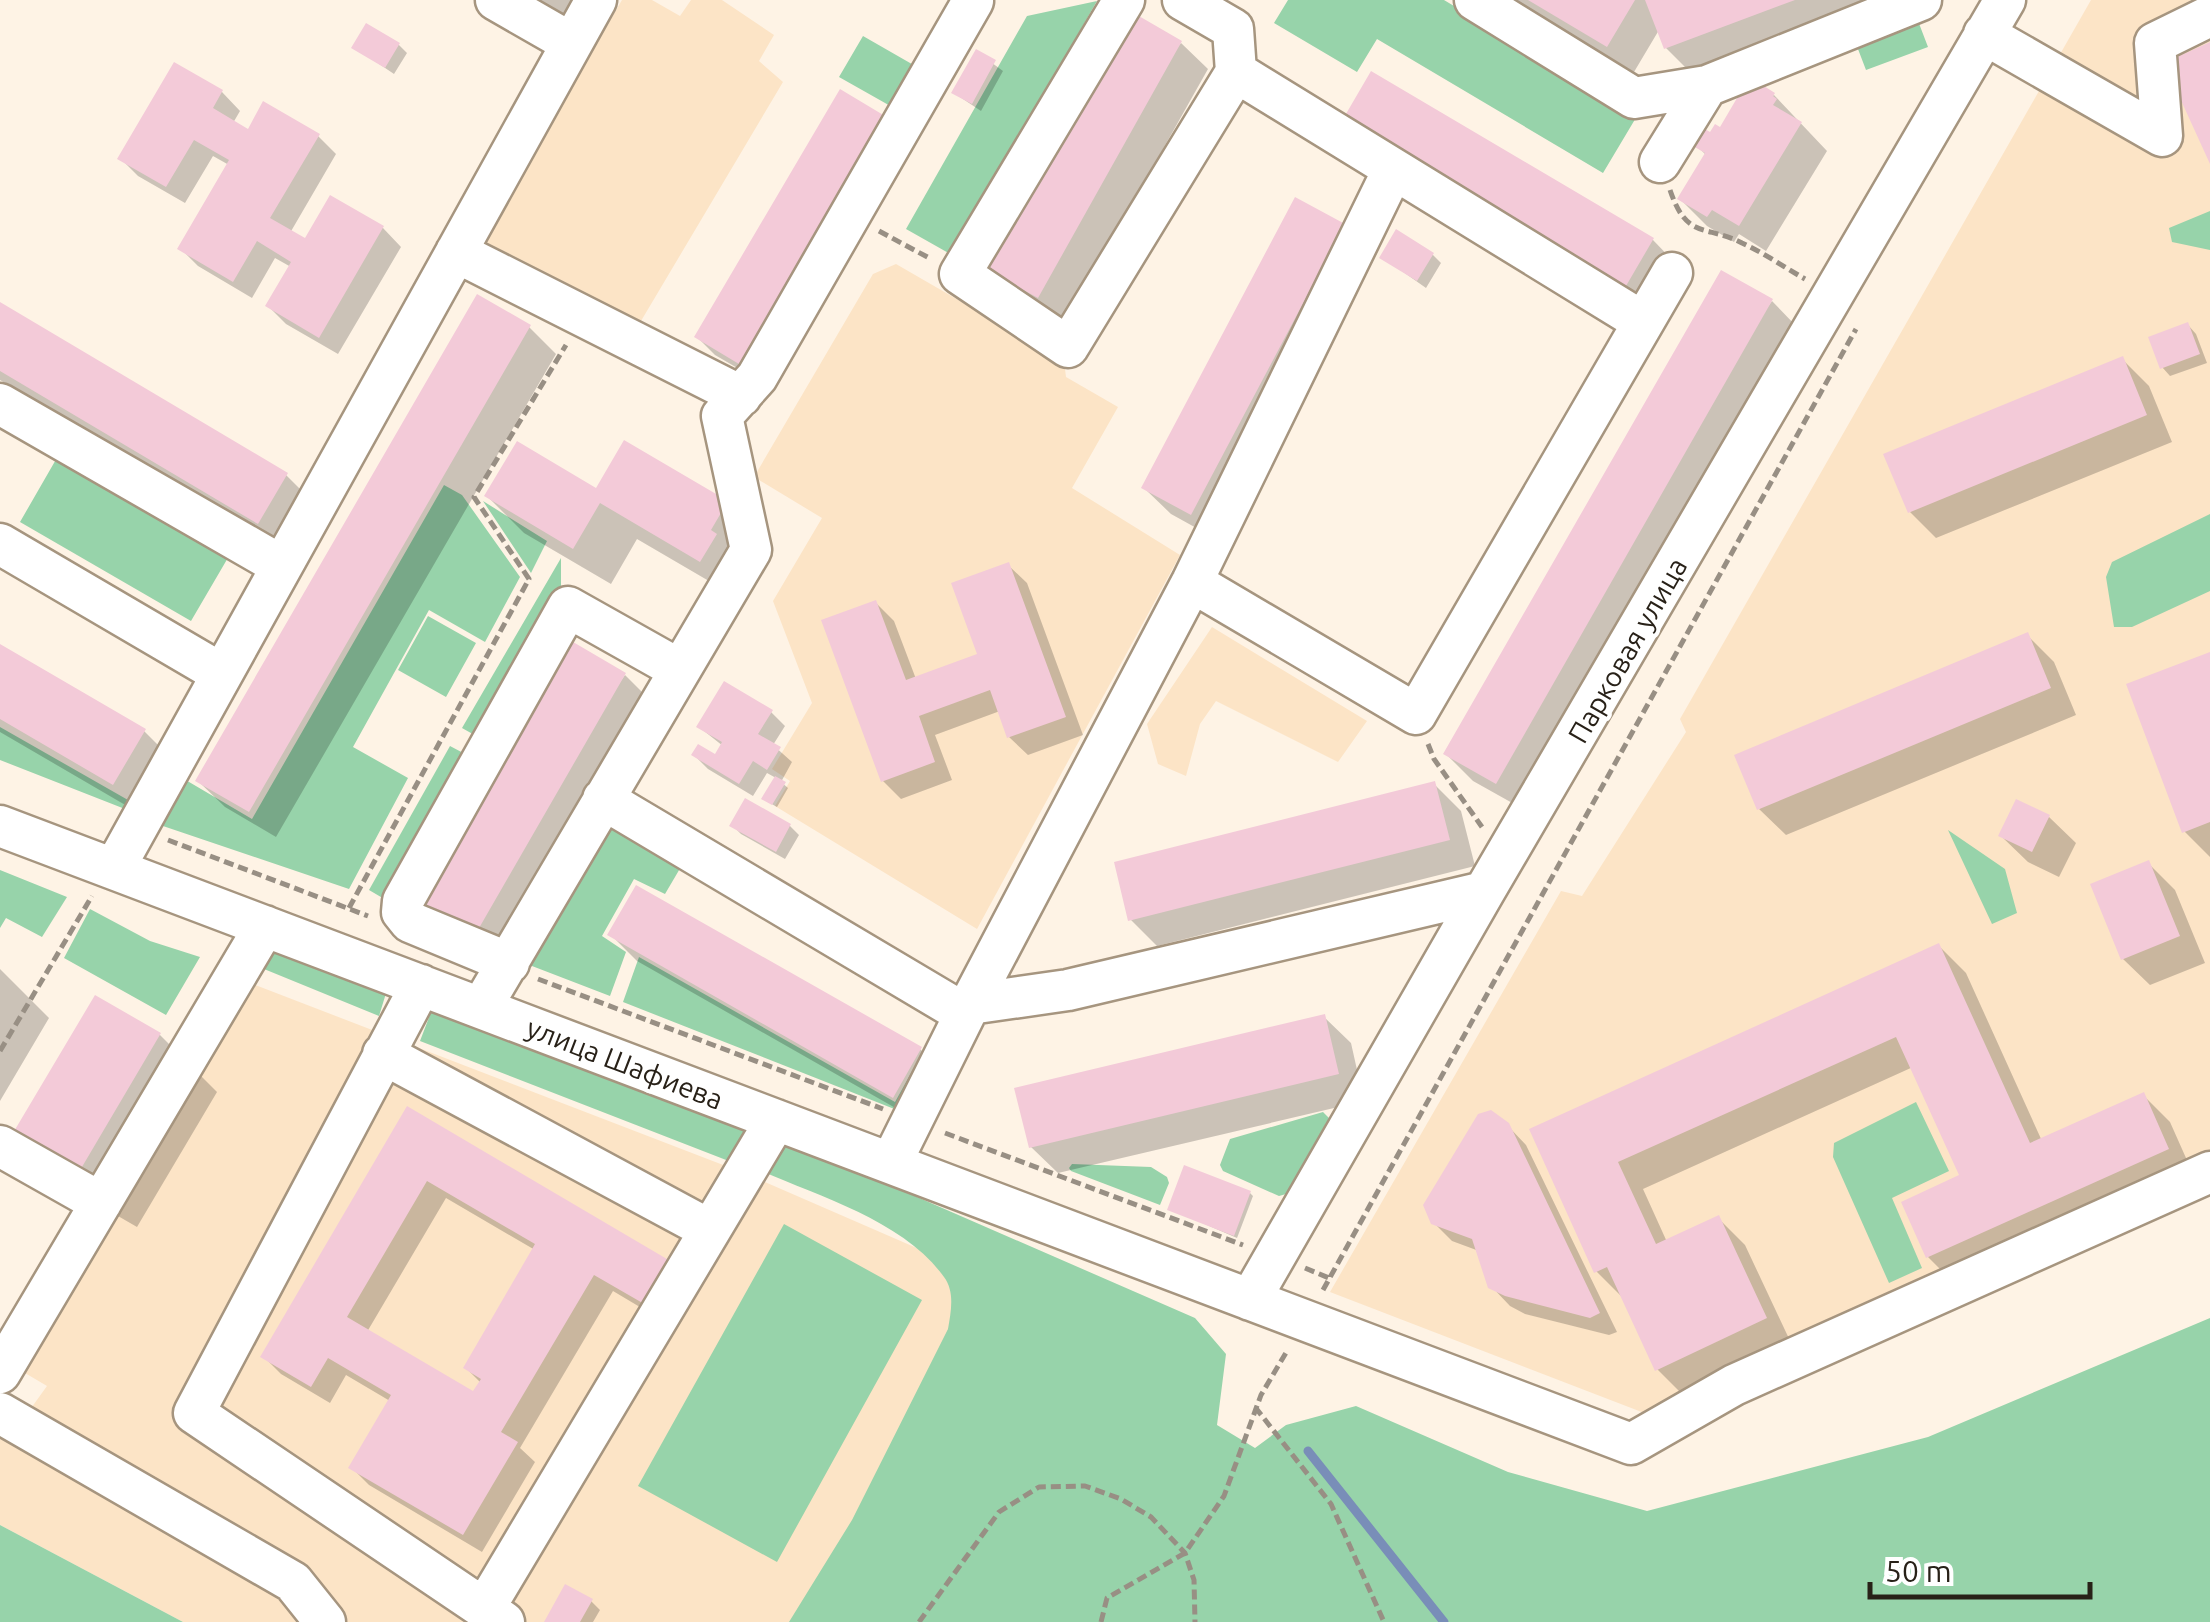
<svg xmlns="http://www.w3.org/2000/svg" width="2210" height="1622" viewBox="0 0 2210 1622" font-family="Ubuntu,sans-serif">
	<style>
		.built { fill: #fce4c6 }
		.green { fill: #97d3aa }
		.shadow { fill: #0003; fill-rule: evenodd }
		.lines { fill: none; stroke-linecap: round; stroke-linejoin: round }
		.stream { stroke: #798eb8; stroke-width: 9 }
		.building { fill: #f3cad8; fill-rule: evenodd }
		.minor-casing { stroke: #a6957f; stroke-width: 45 }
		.path { stroke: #988f84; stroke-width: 5; stroke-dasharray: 10 5; stroke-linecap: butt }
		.minor { stroke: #fff; stroke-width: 40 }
		.labels { text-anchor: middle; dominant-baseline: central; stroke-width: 8; stroke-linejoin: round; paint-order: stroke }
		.street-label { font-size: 28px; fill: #282118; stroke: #fff }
	</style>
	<rect width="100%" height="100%" fill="#fef3e5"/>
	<path class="built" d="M622,0H652L680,16L691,0H722L774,35L759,61L783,82L641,321L479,241Z
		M2091,0H2210V1174L1652,1416L1330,1292L1561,891L1582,896L1686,732L1680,719Z
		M896,264L1064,361L1066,377L1118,407L1072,488L1180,555L977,929L775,806L790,781L772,769L812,703L773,601L822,518L754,477L873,274Z
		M1212,627L1367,721L1338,762L1216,701L1200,724L1186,776L1158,764L1147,724Z
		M250,983L744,1173L1018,1292L821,1622H183L0,1525V1393L29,1411L47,1386L25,1373Z"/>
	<path class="green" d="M1288,0H1444L1637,116L1603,173L1377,39L1357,72L1274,23Z
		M1097,1L952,255L906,229L1027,16Z
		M1915,13L1928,47L1866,70L1853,36Z
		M863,36L924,71L901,112L839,77Z
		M2210,211V250L2172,242L2169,228Z
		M58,456L229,556L191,621L20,522Z
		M444,485L462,495L520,577L485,642L429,610L353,747L408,778L349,889L160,825L184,779L252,819Z
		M483,501L547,541L531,573Z
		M2210,514V591L2132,627H2114L2106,577L2112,562Z
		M561,558V594L478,737L462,728Z
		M428,616L476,643L446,697L398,670Z
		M0,727L128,800L125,809L0,760Z
		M450,746L467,755L386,900L369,890Z
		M603,813L685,860L665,894L634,879L602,936L626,952L610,996L519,961Z
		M1948,830L2005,869L2017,913L1992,924Z
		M0,870L67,897L42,937L6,918L0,928Z
		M90,909L150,941L200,957L166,1015L64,958Z
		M276,948L387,990L379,1016L264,969Z
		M639,957L895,1102L944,1014L907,1114L623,1002Z
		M433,1007L757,1126L739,1165L420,1041Z
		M1916,1102L1949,1171L1892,1198L1922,1268L1889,1283L1833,1157L1834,1143Z
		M1323,1112L1329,1118L1286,1194L1279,1196L1223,1171L1220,1165L1230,1139Z
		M784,1139L1195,1318L1226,1354L1217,1425L1255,1448L1286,1425L1356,1406L1508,1472L1647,1511L1928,1437L2210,1318V1622H789L852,1520L948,1329C951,1311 955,1292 944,1277C904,1221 820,1197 759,1170Z
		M1072,1164L1151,1167L1167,1177L1169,1183L1160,1205L1071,1171L1069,1168Z
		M784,1224L922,1300L777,1562L638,1486Z
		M0,1525L183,1622H0Z"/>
	<path class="shadow" d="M514,0H606L583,40Z
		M1514,0H1893L1693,75L1666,48L1659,30L1634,72Z
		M1181,43L1208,69L1065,323L1017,296L990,269Z
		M398,44L407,53L394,74L354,47Z
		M977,52L1003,71L981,111L954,93Z
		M175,65L222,92L240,111L233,123L249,132L318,136L336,154L290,233L306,242L331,198L383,228L401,247L338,354L286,324L268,306L291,267L275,258L252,298L198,266L180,248L229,165L213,156L185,203L138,176L120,158Z
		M841,93L902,136L758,380L715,355L697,337Z
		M1774,95L1827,151L1766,251L1739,234L1734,242L1707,226L1680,199L1707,156L1696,145Z
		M1373,145L1653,240L1679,267L1653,311Z
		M1344,226L1218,540L1171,514L1144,488Z
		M1433,255L1441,263L1426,288L1382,257Z
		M1772,301L1798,328L1523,809L1473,781L1446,754Z
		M0,305L286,475L313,502L285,549L0,380Z
		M2188,325L2196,334L2207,363L2170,376L2162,367Z
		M529,327L556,354L276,837L225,807L198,781Z
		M2122,359L2149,386L2172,442L1936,538L1910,512Z
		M597,491L726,503L738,598L637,539L611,584L524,533L487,496Z
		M1008,565L1027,583L1083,735L1028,755L1009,737L1000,711L935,735L952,780L901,799L883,781L876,603L894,621L916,679L980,655Z
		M2027,635L2054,662L2076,715L1786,835L1759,809Z
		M0,647L144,731L181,768L151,820L0,732Z
		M2210,654V857L2184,831Z
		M625,675L651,701L498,967L443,935Z
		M771,712L785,726L773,745L792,762L781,782L788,788L777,807L768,802L776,778L767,773L753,796L708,769L694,755L716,757L723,746L699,727Z
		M1434,784L1461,811L1475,866L1157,946L1131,920Z
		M746,801L790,826L799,835L785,859L741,834L732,825Z
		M2049,817L2076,843L2059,877L2028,862L2001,836Z
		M2148,863L2175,890L2205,963L2150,985L2123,959Z
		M610,934L920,1049L947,1076L920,1122L637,961Z
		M1939,946L1966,973L2042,1141L2143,1095L2170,1122L2194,1176L1955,1284L1928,1257L1904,1203L1963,1176L1913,1067L1643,1189L1667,1242L1718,1218L1745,1245L1792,1345L1684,1396L1657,1369L1623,1298L1596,1271L1532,1130Z
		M0,969L49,1018L0,1101Z
		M96,998L160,1035L217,1092L137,1227L73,1190Z
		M1324,1017L1351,1043L1364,1101L1058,1173L1031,1147Z
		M408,1109L670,1264L665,1322L613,1291L520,1448L535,1462L482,1552L369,1485L351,1467L390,1401L346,1375L330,1403L281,1374L263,1356ZM446,1198L535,1250L466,1368L481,1383L474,1394L367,1332Z
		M1507,1125L1526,1145L1617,1332L1609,1335L1525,1314L1510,1306L1491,1286L1479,1251L1452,1241L1433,1222Z
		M1250,1193L1253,1196L1237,1238L1170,1209Z
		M591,1601L600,1610L593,1622H547Z"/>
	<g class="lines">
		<path class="stream" d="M1308,1451L1444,1622"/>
	</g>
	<path class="building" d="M1528,0H1635L1607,47Z
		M1645,0H1795L1664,49Z
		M1132,12L1182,41L1038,298L987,270Z
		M366,23L400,43L385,68L351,48Z
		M2210,42V164L2164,63Z
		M976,49L996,60L972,104L951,93Z
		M174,62L223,90L213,108L248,129L263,101L320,134L270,218L305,238L330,195L384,226L319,338L265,306L291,262L257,241L233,282L177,249L229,160L194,140L166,187L117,159Z
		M1371,71L1654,238L1626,286L1343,119Z
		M1747,81L1759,83L1775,93L1773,96L1777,99L1773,105L1802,122L1739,226L1712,210L1707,217L1677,199L1705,153L1693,146L1703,128L1710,132L1715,124L1720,127Z
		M840,89L885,116L739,364L694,337Z
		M1295,197L1345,224L1191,515L1141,488Z
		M1396,229L1434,253L1417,281L1379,258Z
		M1721,270L1773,299L1496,784L1443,754Z
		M477,294L531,325L249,812L195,781Z
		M0,302L288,473L258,524L0,371Z
		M2188,322L2200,354L2160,369L2148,337Z
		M2123,356L2147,415L1908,513L1883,454Z
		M624,440L728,501L711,530L717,534L700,562L600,503L573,549L484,496L517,441L596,488Z
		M1009,562L1066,717L1007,738L990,690L919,716L935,762L881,782L821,620L876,600L906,680L977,654L951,583Z
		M2028,632L2051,688L1757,810L1734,755Z
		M568,639L626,673L471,942L413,909Z
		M0,644L146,729L113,785L0,719Z
		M2210,652V822L2182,833L2126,684Z
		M724,681L773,710L758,734L781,747L767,770L753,761L739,784L691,755L698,744L715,754L722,742L696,727Z
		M775,776L786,782L772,805L761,799Z
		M1435,781L1450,840L1128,921L1114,862Z
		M745,798L791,824L776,852L729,826Z
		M2016,799L2050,815L2032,852L1998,836Z
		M2149,860L2180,936L2121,960L2090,884Z
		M636,885L922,1047L893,1098L607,935Z
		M1939,943L2030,1143L2144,1092L2169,1149L1926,1258L1901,1202L1959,1175L1896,1037L1618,1162L1656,1244L1719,1215L1767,1318L1655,1371L1607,1267L1594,1273L1529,1129Z
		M95,995L161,1033L79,1172L13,1133Z
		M1325,1014L1339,1074L1029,1148L1014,1088Z
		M407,1106L672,1262L646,1305L594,1275L501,1432L518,1442L463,1535L348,1468L391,1395L328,1358L311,1387L260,1357ZM427,1181L535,1244L463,1368L481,1379L473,1391L347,1317Z
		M1491,1110L1509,1123L1600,1313L1590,1318L1505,1296L1488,1288L1472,1239L1431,1224L1423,1205L1478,1114Z
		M1184,1165L1251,1191L1234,1236L1167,1210Z
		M565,1584L593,1599L580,1622H544Z"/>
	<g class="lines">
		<defs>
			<path id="minor" d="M496,0L571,43
				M1124,0L960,274L1068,347L1236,72
				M1183,0L1233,29L1236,72L1643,322
				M1475,0L1634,98L1707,86
				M1984,34L2162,136L2155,43L2210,16
				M1660,162L1707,86L1921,0
				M456,252L741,396
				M0,404L282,566
				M0,544L222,674
				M1192,582L1416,714L1672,273
				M603,799L965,1014
				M0,826L1631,1444L1734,1385L2210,1172
				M114,869L596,0
				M509,963L410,922L402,912L403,901L568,607L680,670
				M421,985L194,1413L504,1622
				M970,1004L1068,990L1484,892
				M481,1008L751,550L722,416L757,377L973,1
				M383,1054L708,1229
				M0,1146L101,1203
				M891,1163L970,1004L1192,582L1393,170
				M1250,1300L1484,892L2005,0
				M0,1373L265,926
				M0,1413L293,1582L325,1622
				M484,1609L776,1120"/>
		</defs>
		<use href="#minor" class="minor-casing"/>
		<path class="path" d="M1670,190C1687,240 1704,224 1742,243C1764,253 1784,267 1805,279
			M879,231L931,259
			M1428,744L1434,759L1482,827
			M168,840L368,916
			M349,908L529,579L474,497L566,345
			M538,979L883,1109
			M0,1051L92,896
			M945,1133L1243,1245
			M1305,1268L1329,1278
			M1323,1290L1856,329
			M1255,1407L1331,1504L1384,1622
			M919,1622L999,1512L1039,1487L1085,1486L1121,1499L1151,1517L1185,1553L1194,1580L1195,1622
			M1101,1622L1107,1598L1185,1553L1224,1496L1261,1395L1287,1351"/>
		<use href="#minor" class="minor"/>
	</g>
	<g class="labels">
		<g class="street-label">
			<text transform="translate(1627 650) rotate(-60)">Парковая улица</text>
			<text transform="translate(625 1063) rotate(21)">улица Шафиева</text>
		</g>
	</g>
	<path d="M1870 1582v15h220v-15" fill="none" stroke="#282118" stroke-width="5"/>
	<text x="1885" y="1582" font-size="30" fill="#282118" stroke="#ffffff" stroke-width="8" paint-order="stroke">50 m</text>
</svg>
